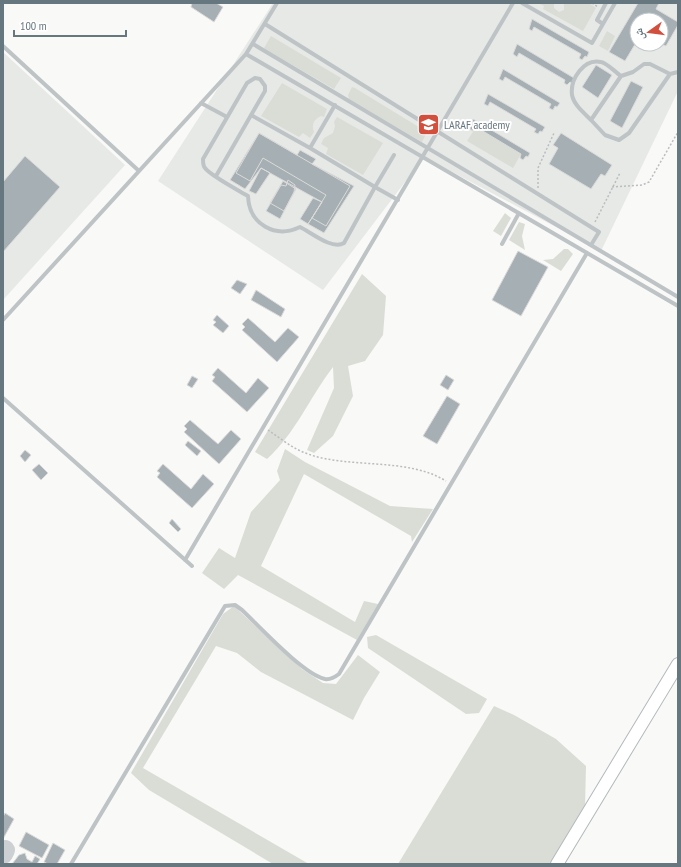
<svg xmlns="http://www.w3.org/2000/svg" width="681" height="867" viewBox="0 0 681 867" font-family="'PT Sans Narrow','Noto Naskh Arabic',sans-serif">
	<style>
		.built { fill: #e7e9e7; fill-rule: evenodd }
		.green { fill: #daddd6 }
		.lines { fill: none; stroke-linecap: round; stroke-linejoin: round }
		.taxiway { stroke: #cdd0d2; stroke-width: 20 }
		.building { fill: #a6afb3; stroke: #dbdbd9 }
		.secondary-casing { stroke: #b3b9bd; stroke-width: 14 }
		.path { stroke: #b9bdbf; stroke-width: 1.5; stroke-dasharray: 2 2; stroke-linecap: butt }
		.lane { stroke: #bec3c6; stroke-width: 4 }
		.secondary { stroke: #fff; stroke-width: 12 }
		.labels { text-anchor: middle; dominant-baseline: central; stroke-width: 4; stroke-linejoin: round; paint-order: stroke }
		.poi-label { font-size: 12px; fill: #66777f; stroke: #fff; text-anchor: start }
	</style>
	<rect width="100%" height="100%" fill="#f9f9f7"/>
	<path class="built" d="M273,3H678V91L601,251L424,157L323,290L158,181ZM637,20H661V44H637Z
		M3,52L125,165L3,300Z"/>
	<path class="green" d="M538,3H554V8L559,12L564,10V3H589L596,8L583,31L543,9L544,6Z
		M607,31L615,36L608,51L599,46Z
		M271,36L341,78L334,89L265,49L264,48Z
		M282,83L327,109L324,117L321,116C314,119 311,125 314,132L310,138L303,133L299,137L261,116Z
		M352,87L355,88L427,132L422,142L349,99L348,95Z
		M337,117L383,143L363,175L326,154L328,148L321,144L324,138L333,133L335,126L334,122Z
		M476,127L521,154L513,168L467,141Z
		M505,213L511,218L501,236L493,231Z
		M519,222L525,224L522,236L525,250L509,240Z
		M564,249H568L573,254L561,271L543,260L553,259Z
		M362,274L386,296L383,335L365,361L348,366L353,396L333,436L314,453L307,450L334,388L333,367C310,397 295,434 267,459L255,452Z
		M285,449L305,462L390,506L433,509L412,542L411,536L304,474L261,566L355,622L364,601L378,604L357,640L238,575L224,589L202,573L219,548L235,558L251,512L280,480L277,471Z
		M234,606L302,669L323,683L336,684L358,655L380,672L364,698L353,720L261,672L237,653L216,646L143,768L309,864H273L149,790L131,773L223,614Z
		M376,635L487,699L479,713L466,714L368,648L367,637Z
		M494,706L514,715L556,739L586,766L585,806L550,864H398Z"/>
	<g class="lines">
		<path class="taxiway" d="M3,854L5,850"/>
	</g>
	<path class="building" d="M192,3H216L223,7L214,22L191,7Z
		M638,3H659L656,9L678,22V25L666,46L661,44V20H637V41L625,61L609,52Z
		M532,19L589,52L587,57L585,56L582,60L579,58L581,54L534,27L532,31L529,29Z
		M517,44L574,78L572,83L570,82L567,85L564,83L565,80L519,53L517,57L513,54Z
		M596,65L612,75L598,98L582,87Z
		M503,69L560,103L557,107L555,106L553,110L549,108L551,104L505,77L503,81L499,79Z
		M631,81L643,87L622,128L610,121Z
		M488,94L545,127L542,132L540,131L538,134L534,132L536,129L490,102L488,106L484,104Z
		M473,119L530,153L528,157L526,156L523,160L520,158L521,154L476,127L473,131L470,129Z
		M259,133L350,186L326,226L312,218L326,195L263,158L250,181L236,173Z
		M259,133L297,155L300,150L316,159L312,164L354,186L324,233L308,224L322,202L261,168L245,189L230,180Z
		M561,133L612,165L605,176L601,174L591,189L549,164L558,148L553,145Z
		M25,156L60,187L3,252V182Z
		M261,168L270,173L256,194L249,191Z
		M288,180L295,185L294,192L280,219L266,211L281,185L286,186Z
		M283,181L296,189L284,211L270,203Z
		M313,198L322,202L308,224L300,219Z
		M518,251L548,267L521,316L492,300Z
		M237,280L247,284L240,294L231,288Z
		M256,290L285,309L281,317L251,300Z
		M217,315L229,326L223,333L213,325L216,322L213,320Z
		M248,318L275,342L288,328L299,337L277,362L242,330L245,327L242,324Z
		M218,368L246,393L258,378L269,388L247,412L212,381L215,377L212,375Z
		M446,375L454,380L448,390L440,385Z
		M192,376L198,379L192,388L187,385Z
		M447,396L460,404L437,444L423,436Z
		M190,420L218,444L231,430L241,439L219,464L184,432L187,429L184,426Z
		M188,441L201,451L197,456L185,445Z
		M25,450L31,455L25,462L20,456Z
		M39,464L48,473L41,480L32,470Z
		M163,464L191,489L203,474L214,484L192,508L157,477L160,473L157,471Z
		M172,519L181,529L178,532L169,523Z
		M5,813L14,819L3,839V817Z
		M26,832L49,845L42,858L19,846Z
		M53,843L65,850L57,864H48L44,862Z
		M25,853L27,859L32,862L35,856L40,859L37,864H12L19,855Z"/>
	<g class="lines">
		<defs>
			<path id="secondary" d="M557,864L678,664"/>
		</defs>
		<use href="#secondary" class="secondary-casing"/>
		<path class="path" d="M592,3L598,7
			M612,187L642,185L649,182L678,132
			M538,188V168L554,133
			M595,222L620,173
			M268,430C280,438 293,449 308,454C350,469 407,457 446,481"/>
		<path class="lane" d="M522,3L592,43L615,3
			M265,24L599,232L591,245
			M603,24L597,20L606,3
			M253,44L678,297
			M3,46L139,171
			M246,54L678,306
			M670,74L650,64H644L633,72L621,76L591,120L605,135L619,140L629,133L670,74L678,72
			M201,103L227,117
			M591,120C584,113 574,105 572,95C570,79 584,58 601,62C607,63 615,72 621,76
			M310,148L335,105
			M394,155L375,187L398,200
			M216,176L265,91V86L260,79L255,78L247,83L203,159C203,163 203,166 205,168C211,176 238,190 248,196C249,224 275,239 300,227C312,233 332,250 344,243L375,187L310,148L251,115
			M502,244L519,213
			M3,320L246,54L277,3
			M3,398L192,566
			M185,560L513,3
			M71,864L225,606L235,605L242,610C260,627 303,674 325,679C330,680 335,677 339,674L587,253"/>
		<use href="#secondary" class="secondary"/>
	</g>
	<defs>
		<symbol id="university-square" viewBox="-11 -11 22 22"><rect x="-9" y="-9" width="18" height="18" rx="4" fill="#d24f3e" stroke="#fff"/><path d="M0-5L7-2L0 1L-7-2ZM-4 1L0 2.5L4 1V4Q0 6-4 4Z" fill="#fff"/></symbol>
	</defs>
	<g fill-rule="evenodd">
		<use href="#university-square" x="416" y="112" width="25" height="25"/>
	</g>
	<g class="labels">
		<g class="poi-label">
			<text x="444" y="124">LARAF academy</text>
		</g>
	</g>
	<rect width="681" height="867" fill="none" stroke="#66777f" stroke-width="8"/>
	<g transform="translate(649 32) rotate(256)"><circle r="19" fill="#ffffff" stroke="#c2c9cc"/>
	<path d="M0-3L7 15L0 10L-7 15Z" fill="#d24f3e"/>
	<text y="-6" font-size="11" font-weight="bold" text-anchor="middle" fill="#66777f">ش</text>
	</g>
	<path d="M14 30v6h112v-6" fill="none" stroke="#66777f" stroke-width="2"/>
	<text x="20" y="30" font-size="12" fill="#66777f" stroke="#ffffff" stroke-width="3" paint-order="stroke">100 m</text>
</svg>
